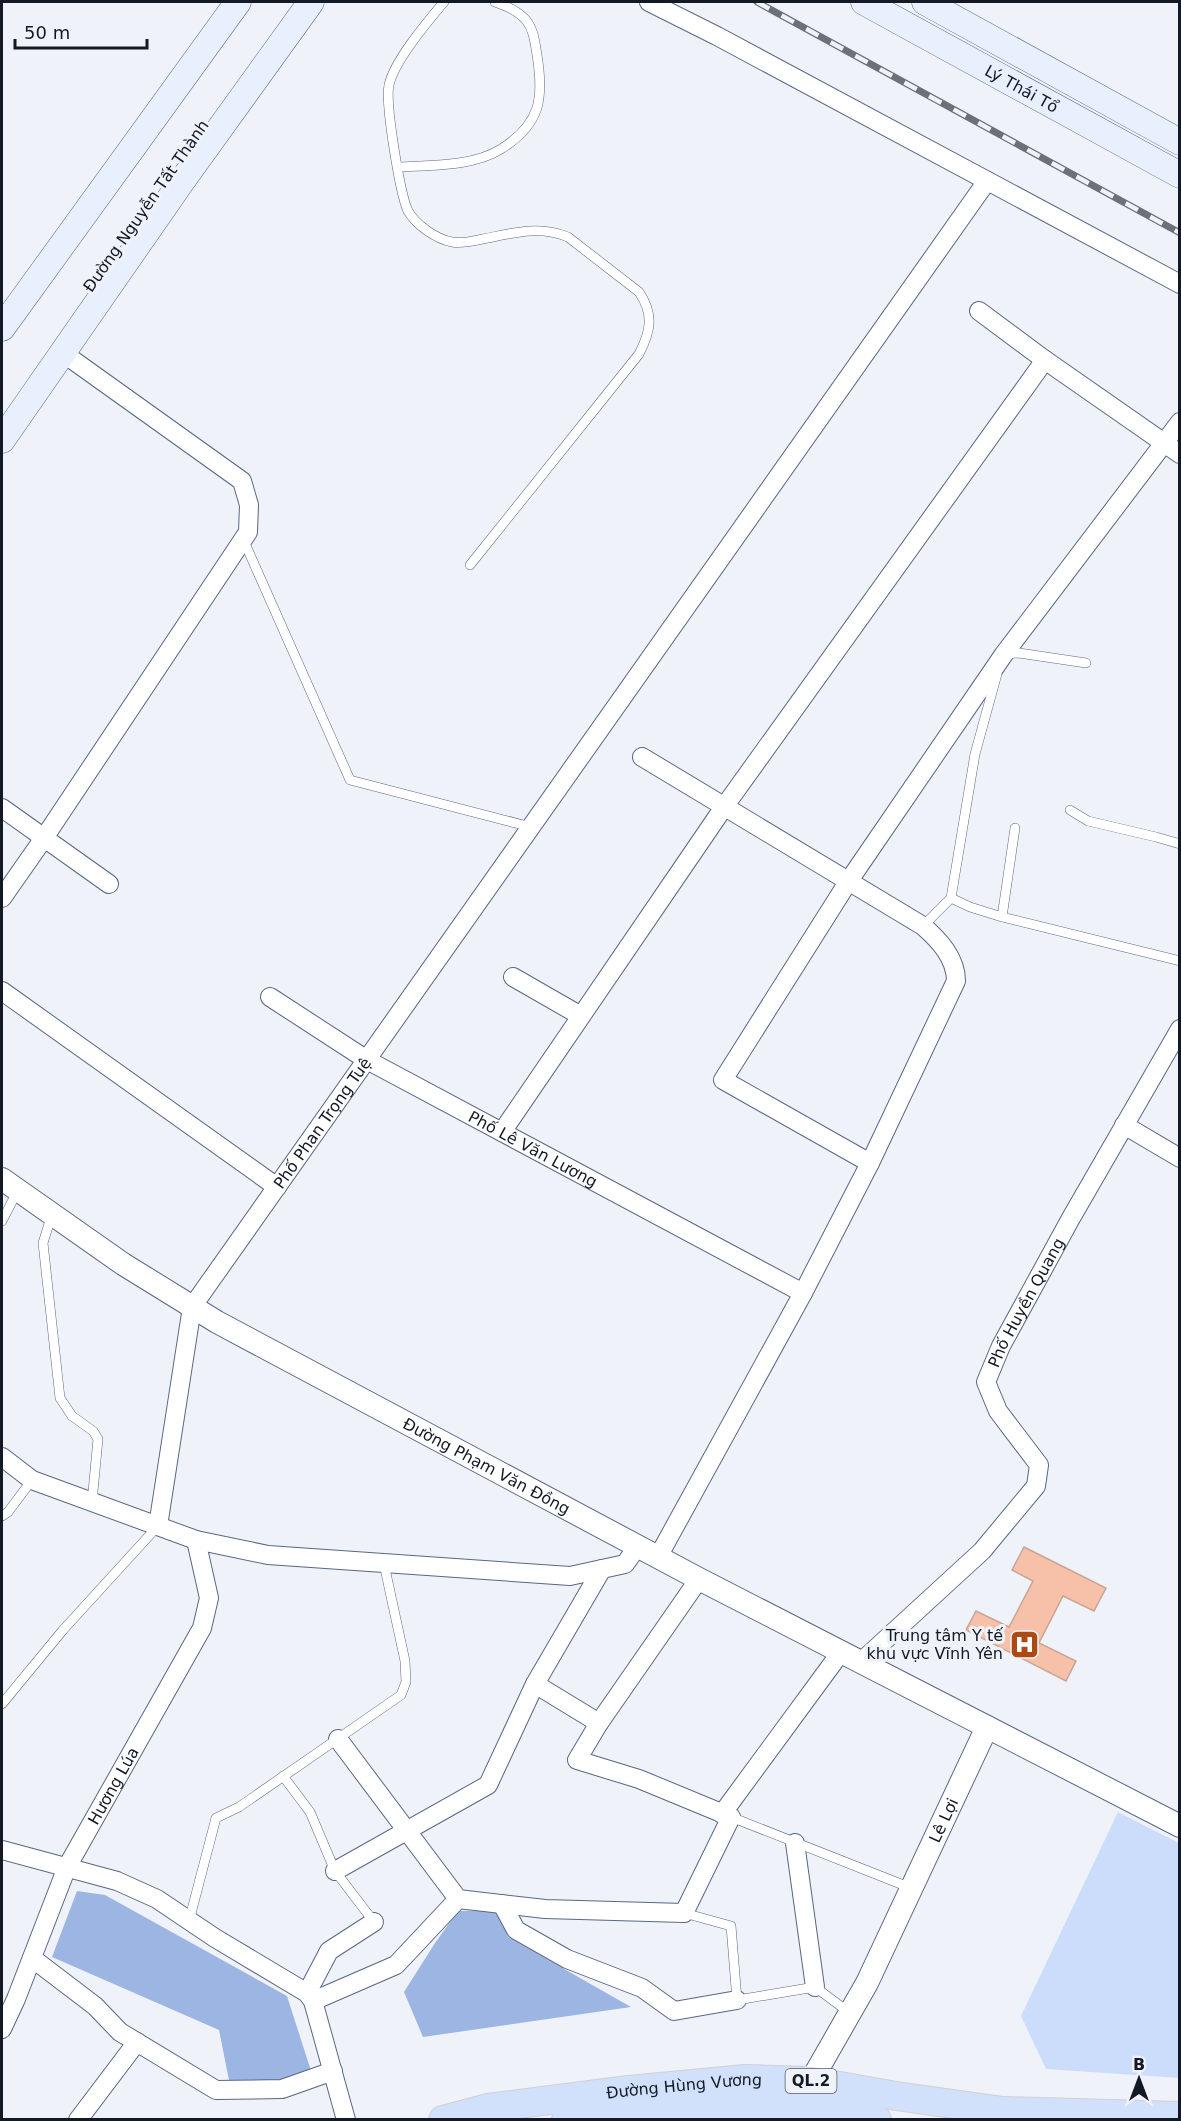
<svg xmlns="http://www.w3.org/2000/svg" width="1181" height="2121" viewBox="0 0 1181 2121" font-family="'DejaVu Sans',sans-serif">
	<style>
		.green { fill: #ccddfb }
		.water { fill: #9cb5e2 }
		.building { fill: #f7c0a9; stroke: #c8a495; stroke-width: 1.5 }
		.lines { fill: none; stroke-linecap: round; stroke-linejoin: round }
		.service-casing { stroke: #586783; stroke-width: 10 }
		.minor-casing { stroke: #586783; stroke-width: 20 }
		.tertiary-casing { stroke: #586783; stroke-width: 24 }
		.secondary-casing { stroke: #586783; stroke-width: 27 }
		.primary-casing { stroke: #d0d1d3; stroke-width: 30 }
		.service { stroke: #fff; stroke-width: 9 }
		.minor { stroke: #fff; stroke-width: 18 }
		.tertiary { stroke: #fff; stroke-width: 22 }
		.secondary { stroke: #e8effd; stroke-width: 26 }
		.primary { stroke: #d1e0fb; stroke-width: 28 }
		.rail-casing { stroke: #6b7079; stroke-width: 7 }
		.rail { stroke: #eff3f9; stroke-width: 4.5; stroke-dasharray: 14; stroke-linecap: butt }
		.labels { text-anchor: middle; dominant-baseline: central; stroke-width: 6; stroke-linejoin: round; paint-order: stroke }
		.shield { fill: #eff3f9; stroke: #565b65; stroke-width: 1.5 }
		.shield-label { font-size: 15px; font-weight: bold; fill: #141a25 }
		.street-label { font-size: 16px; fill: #141a25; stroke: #eff3f9 }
		.poi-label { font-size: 16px; fill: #141a25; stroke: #eff3f9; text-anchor: end }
	</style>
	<rect width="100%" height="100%" fill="#eff3f9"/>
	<path class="green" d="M1118,1812L1179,1843V2078L1046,2069L1021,2016Z"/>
	<path class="water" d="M77,1891L105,1895L287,1996L312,2074L231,2090L219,2030L52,1957Z
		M501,1910L508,1937L631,2007L423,2037L404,1992L435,1943L458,1911Z"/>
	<path class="building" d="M1024,1547L1106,1588L1094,1611L1063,1596L1039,1643L1076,1661L1066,1681L966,1630L976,1611L1009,1627L1033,1581L1012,1570Z"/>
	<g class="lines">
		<defs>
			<path id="service" d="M444,2C428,21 394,61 389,85C385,103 400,194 408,211C416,225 436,239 452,242C462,244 473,241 483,239C513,233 539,225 568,237L639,292C654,314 651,331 639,354L470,565
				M398,167C431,165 472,167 501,149C541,124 544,98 537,55C535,43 534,30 526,20C518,11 507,6 495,2
				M243,539L350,780L531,827
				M1005,654L1019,653L1086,663
				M997,674L975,754L951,898L970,907L1002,917L1180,961
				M1070,810L1088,821L1156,837L1180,844
				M1002,917L1015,828
				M923,926L951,898
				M52,1214L43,1243L60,1398L72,1416L93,1431L98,1439L92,1502
				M2,1221L17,1192
				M2,1516L8,1512L32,1480
				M2,1704L63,1630L158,1526
				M283,1776L310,1812L335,1871L374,1922
				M731,1817L911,1888
				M684,1913L731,1926L737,2000L815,1987L850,2013
				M189,1921L216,1818L239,1807L401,1695L406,1682L405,1661L384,1564"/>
			<g id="minor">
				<path d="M649,2L717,36L1180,284"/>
				<path d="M979,311L1045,360L1180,454"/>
				<path d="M642,757L923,926C939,940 956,958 956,981L870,1163L803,1293L658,1557"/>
				<path d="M2,808L109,884"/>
				<path d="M2,898L44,838L248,532L249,505L242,481L63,353"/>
				<path d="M513,977L581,1016"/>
				<path d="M2,991L277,1187"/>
				<path id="s1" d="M270,997L367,1060L803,1293"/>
				<path d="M1124,1125L1180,1158"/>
				<path d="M502,1132L724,807L1045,360"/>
				<path d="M870,1163L723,1080L848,882L1004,654L1180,422"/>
				<path d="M2,1457L32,1480L196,1540L268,1555L570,1576L625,1564L638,1546"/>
				<path id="s2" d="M158,1526L192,1307L987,181"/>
				<path id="s3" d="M861,1662L982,1551L1036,1486L1039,1465L998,1411L986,1382L1001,1346L1071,1218L1180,1029"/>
				<path d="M535,1684L599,1723"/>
				<path d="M338,1739L458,1899L545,1909L684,1913L731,1817L639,1779L577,1760L599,1723L699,1579"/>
				<path d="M722,1814L841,1652"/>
				<path d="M795,1843L815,1987"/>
				<path d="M2,1850L117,1881L157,1899L215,1938L307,1993L313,2001L346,2120"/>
				<path d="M335,1871L488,1785L535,1684L602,1569"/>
				<path d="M502,1904L516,1930L567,1959L642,1988L674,2011L737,2000"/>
				<path d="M32,1958L95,2006L120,2032L216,2090L282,2089L333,2071"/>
				<path d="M307,1993L329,1951L374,1922"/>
				<path d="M313,2001L396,1965L458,1899"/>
				<path id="s4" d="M2,2029L16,1999L67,1867L202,1628L209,1598L196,1540"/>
				<path d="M78,2120L137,2042"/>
			</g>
			<g id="tertiary">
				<path id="s5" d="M2,1179L123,1264L217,1322L699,1579L1180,1826"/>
				<path id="s6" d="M808,2094L811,2081L867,1983L987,1727"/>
			</g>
			<g id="secondary">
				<path id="s7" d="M864,2L1180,175"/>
				<path d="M925,2L1180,142"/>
				<path d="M2,328L238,2"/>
				<path d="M2,440L182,181L311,2"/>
			</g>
			<g id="primary">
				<path id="s8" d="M443,2120L488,2108L629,2090L745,2079L811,2081L896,2096L1003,2111L1180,2116"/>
				<path d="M566,2120C645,2111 725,2100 804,2107C829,2109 853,2116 877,2120"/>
			</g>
		</defs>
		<use href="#service" class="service-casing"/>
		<use href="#minor" class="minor-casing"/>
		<use href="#tertiary" class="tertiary-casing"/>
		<use href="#secondary" class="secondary-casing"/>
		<use href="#primary" class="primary-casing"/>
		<use href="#service" class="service"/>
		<use href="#minor" class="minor"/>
		<use href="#tertiary" class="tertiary"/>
		<use href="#secondary" class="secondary"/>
		<use href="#primary" class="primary"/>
		<defs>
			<path id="rail" d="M757,2L1180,233"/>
		</defs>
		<use href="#rail" class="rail-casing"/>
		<use href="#rail" class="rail"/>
	</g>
	<defs>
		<symbol id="hospital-square" viewBox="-11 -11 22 22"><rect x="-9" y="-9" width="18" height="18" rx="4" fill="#ad4a14" stroke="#eff3f9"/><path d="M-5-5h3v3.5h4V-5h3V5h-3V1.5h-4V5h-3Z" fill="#fff"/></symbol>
	</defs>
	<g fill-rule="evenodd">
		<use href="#hospital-square" x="1008" y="1628" width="33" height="33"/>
	</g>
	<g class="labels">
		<rect class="shield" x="785.5" y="2069" width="51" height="24" rx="4.5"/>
		<g class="shield-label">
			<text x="811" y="2081">QL.2</text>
		</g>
		<g class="street-label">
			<text stroke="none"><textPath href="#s7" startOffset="180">Lý Thái Tổ</textPath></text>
			<text transform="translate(146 206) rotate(-55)">Đường Nguyễn Tất Thành</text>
			<text stroke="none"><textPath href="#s2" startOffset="447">Phố Phan Trọng Tuệ</textPath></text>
			<text stroke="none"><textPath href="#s1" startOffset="304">Phố Lê Văn Lương</textPath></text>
			<text stroke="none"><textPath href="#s3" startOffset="458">Phố Huyền Quang</textPath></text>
			<text stroke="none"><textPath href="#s5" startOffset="564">Đường Phạm Văn Đồng</textPath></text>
			<text stroke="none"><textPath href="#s4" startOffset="268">Hương Lúa</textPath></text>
			<text stroke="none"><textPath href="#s6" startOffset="306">Lê Lợi</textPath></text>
			<text stroke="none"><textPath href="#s8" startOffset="244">Đường Hùng Vương</textPath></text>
		</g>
		<g class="poi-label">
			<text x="1003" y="1635">Trung tâm Y tế<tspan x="1003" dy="18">khu vực Vĩnh Yên</tspan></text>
		</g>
	</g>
	<rect width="1181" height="2121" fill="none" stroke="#141a25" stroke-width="6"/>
	<g transform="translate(1139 2079)" stroke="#eff3f9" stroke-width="4.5" paint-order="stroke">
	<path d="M0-4.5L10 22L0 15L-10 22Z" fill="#141a25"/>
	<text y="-9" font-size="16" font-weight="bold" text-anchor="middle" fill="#141a25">B</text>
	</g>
	<path d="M15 39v9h132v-9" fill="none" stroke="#141a25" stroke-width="3"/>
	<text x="24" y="39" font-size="18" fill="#141a25" stroke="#eff3f9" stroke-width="4.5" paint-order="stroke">50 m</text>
</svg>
